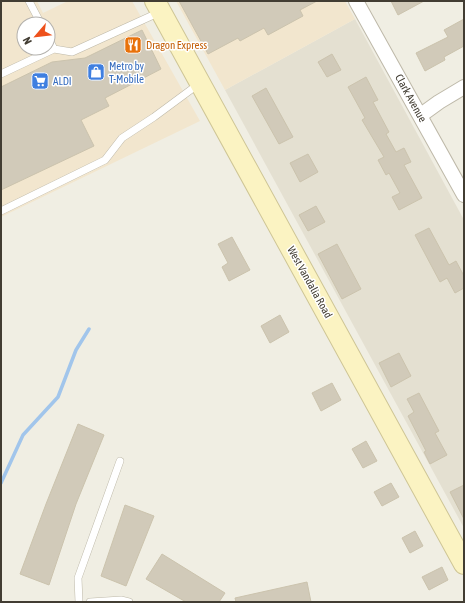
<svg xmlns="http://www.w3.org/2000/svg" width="465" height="603" viewBox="0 0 465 603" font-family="'Asap Condensed',sans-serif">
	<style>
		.residential { fill: #e4e0d1 }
		.commercial { fill: #f2e6ce; fill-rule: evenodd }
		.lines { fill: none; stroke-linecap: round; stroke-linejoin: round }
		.stream { stroke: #a1c5eb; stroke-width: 3.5 }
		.building { fill: #d1cab9; stroke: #cbc3ad }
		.lane-casing { stroke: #beb9a9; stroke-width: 8 }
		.street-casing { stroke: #beb9a9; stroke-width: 16 }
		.secondary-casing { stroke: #cec595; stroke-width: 22 }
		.lane { stroke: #fff; stroke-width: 7 }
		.street { stroke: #fff; stroke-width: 14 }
		.secondary { stroke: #fbf3c2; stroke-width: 20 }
		.labels { text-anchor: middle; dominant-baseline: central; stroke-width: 3; stroke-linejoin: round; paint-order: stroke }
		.food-label { font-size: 11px; fill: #c56008; stroke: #fff; text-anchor: start }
		.shop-label { font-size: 11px; fill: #366cbe; stroke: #fff; text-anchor: start }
		.street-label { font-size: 11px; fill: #423d33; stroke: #fff }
	</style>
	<rect width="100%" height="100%" fill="#f0eee3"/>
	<path class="residential" d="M355,19L464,220V528L225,90Z"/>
	<path class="commercial" d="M1,1H37L43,13L68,1H132L200,121L1,217ZM24,24H48V48H24Z
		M176,1H345L355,19L225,90Z"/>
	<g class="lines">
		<path class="stream" d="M1,483L23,435L58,397L76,350L89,329"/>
	</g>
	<path class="building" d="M179,1H317L300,10L303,16L268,35L264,28L240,41L238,38L208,54Z
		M391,1H424L398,15Z
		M464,19V46L444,57L445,60L425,71L416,53L448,37L444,30Z
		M142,30L161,69L105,98L109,106L81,120L94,146L1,190V87L52,62L85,58Z
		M332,54L341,70L327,77L318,62Z
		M366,77L378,100L373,102L389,132L386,134L396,152L404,148L411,162L404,165L422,198L399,210L392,197L400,193L389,173L386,175L378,160L384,157L362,120L365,118L348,87Z
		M266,88L293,137L279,144L252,96Z
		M308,154L318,172L300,182L290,163Z
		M316,206L325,222L308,231L299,215Z
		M429,228L449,265L456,261L464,276V288L455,293L447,278L440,282L415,235Z
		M232,237L250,270L229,281L222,267L228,263L218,244Z
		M337,244L361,289L342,299L318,254Z
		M280,315L289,332L270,343L261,326Z
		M399,353L411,376L391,387L379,363Z
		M332,383L341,400L321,411L312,393Z
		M419,393L439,431L435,433L447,455L430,464L424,452L426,451L408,416L414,412L407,399Z
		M78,424L104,435L76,504L49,585L20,574L46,504Z
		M366,441L377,461L363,468L352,449Z
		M391,483L399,497L382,506L374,492Z
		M464,485V519L450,492Z
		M125,505L154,516L126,586L101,576Z
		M415,531L423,546L410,553L402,538Z
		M162,554L225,593L219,602H186L146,579Z
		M442,567L448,580L429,590L422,577Z
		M307,582L311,602H236L235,598Z"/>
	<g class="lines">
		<defs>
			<path id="lane" d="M29,1L41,24
				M48,37L54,49
				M1,74L54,49L72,52L160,12
				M1,211L105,160L122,138L154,117L200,83
				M79,602L78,578L120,461
				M90,602L121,600L129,602"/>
			<path id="street" d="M356,1L464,195
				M421,115L439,102L464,87"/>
			<path id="secondary" d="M155,1L464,564"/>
		</defs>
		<use href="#lane" class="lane-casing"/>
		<use href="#street" class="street-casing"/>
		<use href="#secondary" class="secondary-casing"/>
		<use href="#lane" class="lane"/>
		<use href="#street" class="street"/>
		<use href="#secondary" class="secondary"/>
	</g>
	<defs>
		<symbol id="restaurant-square" viewBox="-11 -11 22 22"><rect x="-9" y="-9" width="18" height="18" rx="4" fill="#e8710a" stroke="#fff"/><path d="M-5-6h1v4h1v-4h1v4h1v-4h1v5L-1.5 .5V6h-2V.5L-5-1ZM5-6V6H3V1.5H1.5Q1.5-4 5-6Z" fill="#fff"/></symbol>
		<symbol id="shop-square" viewBox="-11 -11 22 22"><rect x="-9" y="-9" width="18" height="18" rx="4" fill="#3f7fe0" stroke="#fff"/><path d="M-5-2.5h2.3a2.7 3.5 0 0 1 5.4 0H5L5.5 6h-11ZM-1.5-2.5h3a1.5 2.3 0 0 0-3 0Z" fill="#fff"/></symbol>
		<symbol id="supermarket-square" viewBox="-11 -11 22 22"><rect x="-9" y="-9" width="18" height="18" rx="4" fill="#3f7fe0" stroke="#fff"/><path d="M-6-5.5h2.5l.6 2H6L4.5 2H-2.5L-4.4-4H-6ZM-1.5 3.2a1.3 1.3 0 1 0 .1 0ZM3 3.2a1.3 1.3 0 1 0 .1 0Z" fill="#fff"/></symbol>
	</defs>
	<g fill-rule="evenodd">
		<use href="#restaurant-square" x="123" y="35" width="20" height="20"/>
		<use href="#shop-square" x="86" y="62" width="20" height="20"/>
		<use href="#supermarket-square" x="30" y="71" width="20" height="20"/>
	</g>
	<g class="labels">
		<g class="food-label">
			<text x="146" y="45">Dragon Express</text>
		</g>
		<g class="shop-label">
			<text x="109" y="66">Metro by<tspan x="109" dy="13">T-Mobile</tspan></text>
			<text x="53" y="81">ALDI</text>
		</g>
		<g class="street-label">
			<text transform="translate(411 98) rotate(61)">Clark Avenue</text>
			<text transform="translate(310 282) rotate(61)">West Vandalia Road</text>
		</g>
	</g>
	<rect width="465" height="603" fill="none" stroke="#423d33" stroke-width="4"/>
	<g transform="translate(36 36) rotate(242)"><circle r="19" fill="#ffffff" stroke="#b3b1ad"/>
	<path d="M0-3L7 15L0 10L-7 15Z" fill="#ee511c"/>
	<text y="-6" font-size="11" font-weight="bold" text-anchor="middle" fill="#423d33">N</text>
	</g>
</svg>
